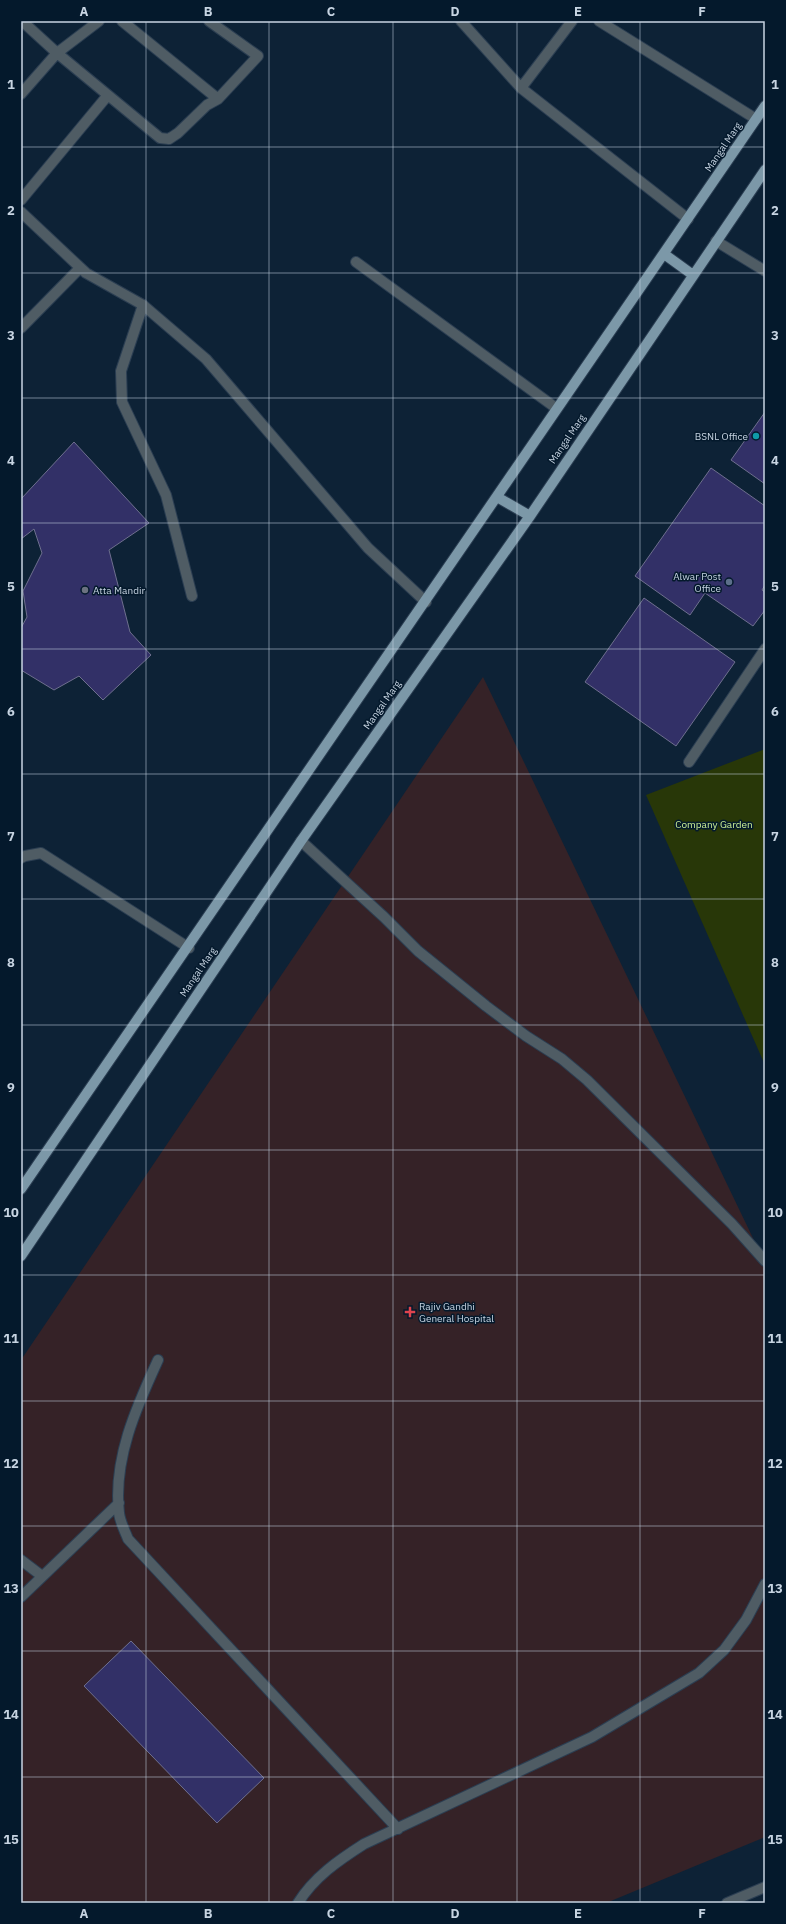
<svg xmlns="http://www.w3.org/2000/svg" width="786" height="1924" viewBox="0 0 786 1924" font-family="'IBM Plex Sans',sans-serif">
	<style>
		.medical { fill: #352227 }
		.green { fill: #283708 }
		.building { fill: #323067; stroke: #6e6f8e }
		.lines { fill: none; stroke-linecap: round; stroke-linejoin: round }
		.service-casing { stroke: #2b3e52; stroke-width: 12 }
		.minor-casing { stroke: #2b3e52; stroke-width: 12 }
		.primary-casing { stroke: #2b3e52; stroke-width: 12 }
		.service { stroke: #4f5c64; stroke-width: 10 }
		.minor { stroke: #4f5c64; stroke-width: 10 }
		.primary { stroke: #7c98a8; stroke-width: 10 }
		.grid { fill: none; stroke: #c7d4e2; stroke-width: 1; stroke-opacity: 0.55 }
		.culture-dot { fill: #0f9aa8; stroke: #04192c; stroke-width: 1.5 }
		.service-dot { fill: #5c6f8a; stroke: #04192c; stroke-width: 1.5 }
		.worship-dot { fill: #6b7280; stroke: #04192c; stroke-width: 1.5 }
		.health-dot { fill: #e0444e; stroke: #04192c; stroke-width: 1.5 }
		.labels { text-anchor: middle; dominant-baseline: central; stroke-width: 3; stroke-linejoin: round; paint-order: stroke }
		.street-label { font-size: 10px; fill: #c7d4e2; stroke: #04192c }
		.poi-label { font-size: 10px; fill: #c7d4e2; stroke: #04192c; text-anchor: end }
		.park-label { font-size: 10px; fill: #ccef93; stroke: #04192c }
		.neatline { fill: none; stroke: #c7d4e2; stroke-width: 1.5 }
		.grid-label { font-size: 13px; text-anchor: middle; font-weight: bold; fill: #c7d4e2 }
	</style>
	<rect width="100%" height="100%" fill="#0d2236"/>
	<path class="medical" d="M483,677L765,1263V1837L606,1903H21V1360Z"/>
	<path class="green" d="M765,749V1065L646,795Z"/>
	<path class="building" d="M765,412V484L731,460Z
		M74,442L149,523L109,550L130,632L151,655L103,700L79,676L54,690L21,670V628L27,617L23,591L42,553L34,529L21,539V499Z
		M711,468L765,506V585L762,590L765,592V610L753,626L705,593L690,615L635,576Z
		M644,598L735,662L676,746L585,682Z
		M131,1641L264,1778L217,1823L84,1686Z"/>
	<g class="lines">
		<defs>
			<path id="service" d="M143,305L121,371L122,402L166,495L192,596
				M301,841L384,917L418,951L486,1006L526,1036L562,1059L587,1080L732,1224L765,1261
				M158,1360C136,1408 113,1459 119,1513C120,1522 125,1531 128,1539L398,1829
				M21,1560L42,1576
				M21,1597L119,1503
				M298,1903C314,1877 339,1860 364,1844L592,1737L699,1673L724,1650L746,1620L765,1584"/>
			<path id="minor" d="M22,21L57,53L160,138L169,139L178,133L207,105L218,99L258,56L209,21
				M122,21L218,99
				M461,21L521,88L688,219
				M599,21L756,119
				M521,88L572,21
				M21,94L57,53L99,21
				M21,200L108,95
				M21,212L86,273L143,305L206,359L368,548L426,602
				M716,241L765,271
				M356,262L556,408
				M21,328L80,268
				M689,762L765,649
				M21,858L25,856L41,853L189,948
				M727,1903L765,1887"/>
			<path id="primary" d="M664,254L693,275
				M497,497L530,516
				M21,1189L765,106
				M21,1256L301,841L530,516L765,170"/>
		</defs>
		<use href="#service" class="service-casing"/>
		<use href="#minor" class="minor-casing"/>
		<use href="#primary" class="primary-casing"/>
		<use href="#service" class="service"/>
		<use href="#minor" class="minor"/>
		<use href="#primary" class="primary"/>
	</g>
	<path class="grid" d="M146,21V1903M269,21V1903M393,21V1903M517,21V1903M640,21V1903M21,147H765M21,273H765M21,398H765M21,523H765M21,649H765M21,774H765M21,899H765M21,1025H765M21,1150H765M21,1275H765M21,1401H765M21,1526H765M21,1651H765M21,1777H765"/>
	<circle class="culture-dot" cx="756" cy="436" r="4"/>
	<circle class="service-dot" cx="729" cy="582" r="4"/>
	<circle class="worship-dot" cx="85" cy="590" r="4"/>
	<path class="health-dot" d="M408 1306h4v4h4v4h-4v4h-4v-4h-4v-4h4z"/>
	<g class="labels">
		<g class="street-label">
			<text transform="translate(723 147) rotate(-56)">Mangal Marg</text>
			<text transform="translate(567 439) rotate(-56)">Mangal Marg</text>
			<text transform="translate(382 705) rotate(-55)">Mangal Marg</text>
			<text transform="translate(198 972) rotate(-56)">Mangal Marg</text>
		</g>
		<g class="poi-label">
			<text x="748" y="436">BSNL Office</text>
			<text x="721" y="576">Alwar Post<tspan x="721" dy="12">Office</tspan></text>
			<text x="93" y="590" text-anchor="start">Atta Mandir</text>
			<text x="419" y="1306" text-anchor="start">Rajiv Gandhi<tspan x="419" dy="12">General Hospital</tspan></text>
		</g>
		<g class="park-label">
			<text x="714" y="824">Company Garden</text>
		</g>
	</g>
	<rect width="786" height="1924" fill="none" stroke="#04192c" stroke-width="44"/>
	<rect x="22" y="22" width="742" height="1880" class="neatline"/>
	<g class="grid-label">
		<text x="84" y="16">A</text>
		<text x="208" y="16">B</text>
		<text x="331" y="16">C</text>
		<text x="455" y="16">D</text>
		<text x="578" y="16">E</text>
		<text x="702" y="16">F</text>
		<text x="11" y="89">1</text>
		<text x="775" y="89">1</text>
		<text x="11" y="215">2</text>
		<text x="775" y="215">2</text>
		<text x="11" y="340">3</text>
		<text x="775" y="340">3</text>
		<text x="11" y="465">4</text>
		<text x="775" y="465">4</text>
		<text x="11" y="591">5</text>
		<text x="775" y="591">5</text>
		<text x="11" y="716">6</text>
		<text x="775" y="716">6</text>
		<text x="11" y="841">7</text>
		<text x="775" y="841">7</text>
		<text x="11" y="967">8</text>
		<text x="775" y="967">8</text>
		<text x="11" y="1092">9</text>
		<text x="775" y="1092">9</text>
		<text x="11" y="1217">10</text>
		<text x="775" y="1217">10</text>
		<text x="11" y="1343">11</text>
		<text x="775" y="1343">11</text>
		<text x="11" y="1468">12</text>
		<text x="775" y="1468">12</text>
		<text x="11" y="1593">13</text>
		<text x="775" y="1593">13</text>
		<text x="11" y="1719">14</text>
		<text x="775" y="1719">14</text>
		<text x="11" y="1844">15</text>
		<text x="775" y="1844">15</text>
		<text x="84" y="1918">A</text>
		<text x="208" y="1918">B</text>
		<text x="331" y="1918">C</text>
		<text x="455" y="1918">D</text>
		<text x="578" y="1918">E</text>
		<text x="702" y="1918">F</text>
	</g>
</svg>
